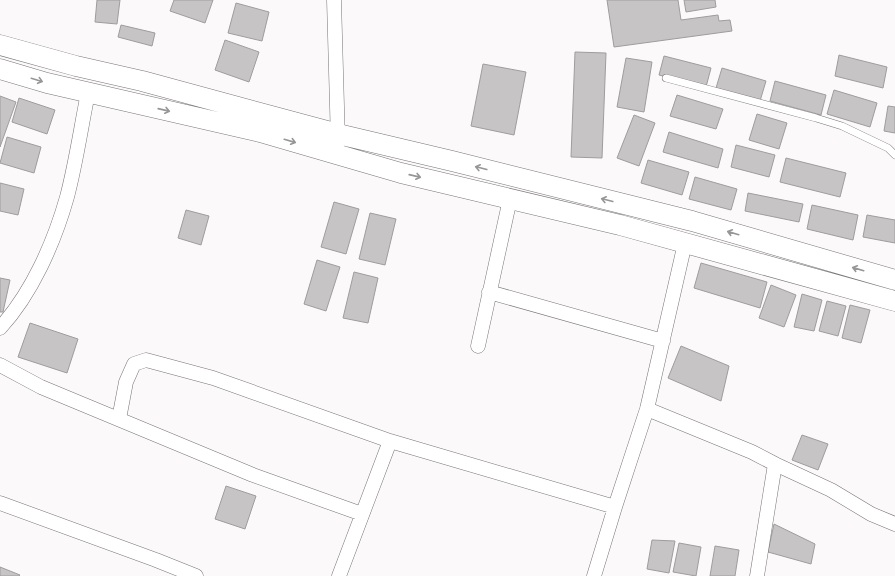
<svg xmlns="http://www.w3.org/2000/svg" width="895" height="576" viewBox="0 0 895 576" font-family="Georgia,serif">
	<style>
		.building { fill: #c7c4c6; stroke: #9f9c9e }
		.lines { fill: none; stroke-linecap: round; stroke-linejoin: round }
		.lane-casing { stroke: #787577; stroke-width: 8 }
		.street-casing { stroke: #787577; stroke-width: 15 }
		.secondary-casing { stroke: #787577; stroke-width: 21 }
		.lane { stroke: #fff; stroke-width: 7 }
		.street { stroke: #fff; stroke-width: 14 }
		.secondary { stroke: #fff; stroke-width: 20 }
		.oneway { stroke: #979697 }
	</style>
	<rect width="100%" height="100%" fill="#fcf9fb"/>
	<path class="building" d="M97,0H120L117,24L95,22Z
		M174,0H213L205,23L170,11Z
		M607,0H678L681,20L718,15L719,21L730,20L732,31L614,47Z
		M684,0H715L716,7L686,12Z
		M236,3L269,12L262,41L228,33Z
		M121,25L155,33L152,46L118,37Z
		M225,40L259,52L249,82L215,70Z
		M575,52L606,53L602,158L571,157Z
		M839,55L887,67L883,88L835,76Z
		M664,56L711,68L706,87L659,75Z
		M626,58L652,62L644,112L617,107Z
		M483,64L526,72L514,135L471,126Z
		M722,68L766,81L760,101L716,88Z
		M775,81L826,95L821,115L770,101Z
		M834,90L877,103L870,127L827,114Z
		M677,95L723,109L716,129L670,116Z
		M0,96L16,102L0,147Z
		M19,98L55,110L47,134L12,122Z
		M888,106L895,107V133L884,131Z
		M757,114L787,123L779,149L749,140Z
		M634,115L655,123L639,166L617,158Z
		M669,132L723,149L718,168L663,152Z
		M7,137L41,147L34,173L0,163Z
		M736,145L775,155L769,177L731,167Z
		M786,158L846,173L840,197L780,182Z
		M648,160L689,172L682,195L641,183Z
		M695,177L737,189L731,210L689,199Z
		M0,183L24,189L18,215L0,211Z
		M748,193L803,204L799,222L745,211Z
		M334,202L359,209L346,254L321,247Z
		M812,205L858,215L853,240L807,229Z
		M186,210L209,216L201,245L178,238Z
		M370,213L396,219L385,265L359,259Z
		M867,215L895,220V243L863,237Z
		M317,260L340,267L326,311L304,304Z
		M701,263L767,282L760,308L694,288Z
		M354,272L378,278L368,323L343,318Z
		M0,278L10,280L3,312H0Z
		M771,285L796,295L784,327L759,318Z
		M802,294L822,300L814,331L794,327Z
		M827,301L846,306L838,336L819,331Z
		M850,305L870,310L861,343L842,338Z
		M30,323L78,339L67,373L18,357Z
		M681,346L729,366L721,401L668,378Z
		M802,435L828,444L818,470L792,460Z
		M226,486L256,496L245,529L215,519Z
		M774,524L815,544L811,564L768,552Z
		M652,540L675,541L669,573L647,569Z
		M679,543L701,547L696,576L673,572Z
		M715,546L739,550L735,576H710Z
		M0,567L20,575L19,576H0Z"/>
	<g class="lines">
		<defs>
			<path id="lane" d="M666,78L816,118L842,126L888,148L895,155"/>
			<path id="street" d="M334,0L338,142
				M489,292L663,341
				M0,328C32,293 54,243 67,197C76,163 81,127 88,93
				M478,346L510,199
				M0,365L41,387L253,475L362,514
				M647,409L752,452L775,464L757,576
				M119,419L126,382L134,364L146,360L213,378L390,441L615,507
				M775,464L831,490L871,514L895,524
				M0,503L156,560L196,576
				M339,576L390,441
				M594,576L615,507L647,409L685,243"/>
			<path id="secondary" d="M0,45L76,66L142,81L338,134L452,161L692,221L895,280
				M0,69L47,83L260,132L401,173L620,225L895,301"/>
		</defs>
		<use href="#lane" class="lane-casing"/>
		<use href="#street" class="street-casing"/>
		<use href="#secondary" class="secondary-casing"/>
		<use href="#lane" class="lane"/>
		<use href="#street" class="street"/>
		<use href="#secondary" class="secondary"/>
	</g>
	<defs><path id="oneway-shaft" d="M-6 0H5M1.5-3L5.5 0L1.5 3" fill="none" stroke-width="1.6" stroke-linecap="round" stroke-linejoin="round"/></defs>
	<g class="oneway">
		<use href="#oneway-shaft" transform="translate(37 80) rotate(17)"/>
		<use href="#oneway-shaft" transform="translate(164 110) rotate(13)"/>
		<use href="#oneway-shaft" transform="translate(290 141) rotate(16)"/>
		<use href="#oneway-shaft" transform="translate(481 168) rotate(-166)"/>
		<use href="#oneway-shaft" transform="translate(415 176) rotate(13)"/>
		<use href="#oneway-shaft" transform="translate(607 200) rotate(-166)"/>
		<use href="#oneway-shaft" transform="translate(733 233) rotate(-164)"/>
		<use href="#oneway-shaft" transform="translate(858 269) rotate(-164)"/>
	</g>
</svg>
